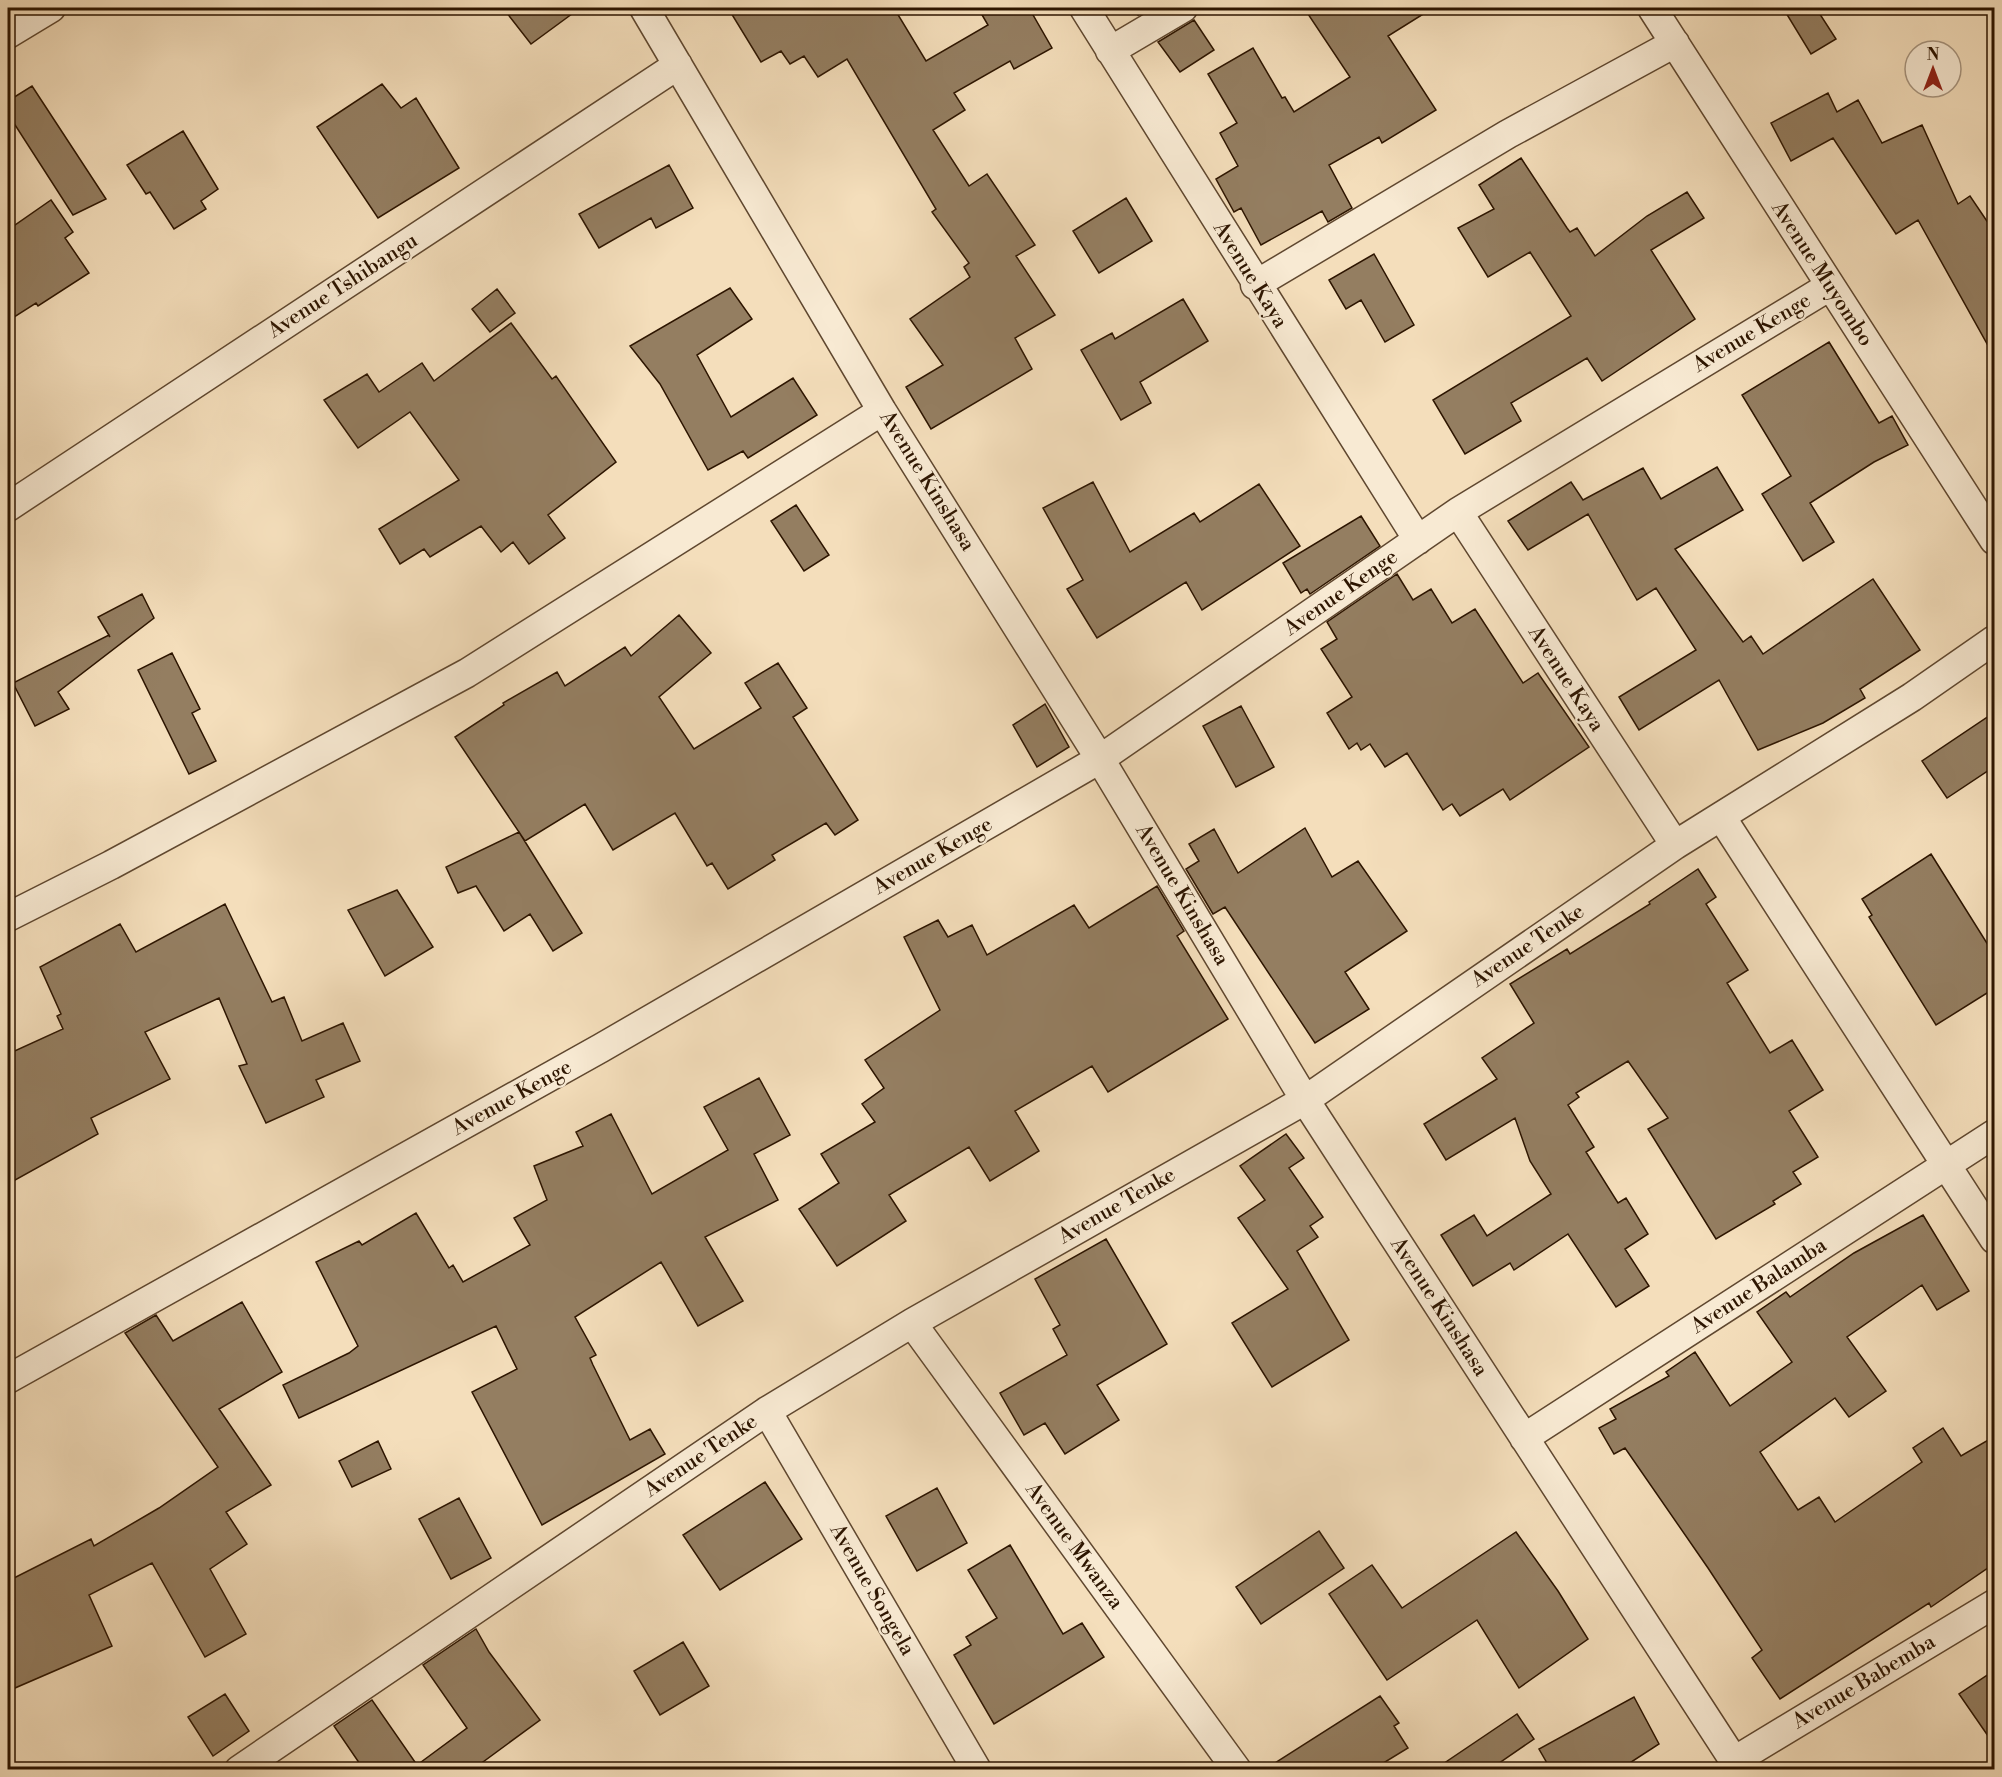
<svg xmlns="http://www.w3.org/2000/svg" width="2002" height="1777" viewBox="0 0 2002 1777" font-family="'Libre Bodoni',serif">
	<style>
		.building { fill: #947e61; stroke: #2d1500; stroke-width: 1.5 }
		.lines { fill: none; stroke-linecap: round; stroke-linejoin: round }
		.minor-casing { stroke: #5f472f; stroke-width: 31 }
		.minor { stroke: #f8ead3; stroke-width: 28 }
		.labels { text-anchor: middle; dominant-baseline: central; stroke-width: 4.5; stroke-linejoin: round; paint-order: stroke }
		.street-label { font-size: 21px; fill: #2d1500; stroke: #f8ead3 }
	</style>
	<rect width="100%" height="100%" fill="#f4debb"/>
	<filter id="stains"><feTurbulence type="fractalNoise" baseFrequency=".00333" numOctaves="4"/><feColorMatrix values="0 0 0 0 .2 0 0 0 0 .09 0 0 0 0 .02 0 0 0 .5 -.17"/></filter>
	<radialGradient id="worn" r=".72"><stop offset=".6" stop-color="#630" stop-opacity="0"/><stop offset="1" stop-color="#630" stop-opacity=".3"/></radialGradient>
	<path class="building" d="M503,8H580L531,44Z
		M728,8H894L926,61L988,25L978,8H1029L1052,48L1014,69L1010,61L954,93L965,110L933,130L969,186L987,174L1035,245L1016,256L1055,315L1015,338L1032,369L931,429L906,387L943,365L910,319L970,277L964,267L969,263L932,212L936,209L847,59L818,77L804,56L790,64L781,51L761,62Z
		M1132,8H1151L1138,15Z
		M1304,8H1433L1388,36L1436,110L1382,143L1379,137L1329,165L1352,208L1328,222L1322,211L1261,245L1241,208L1234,212L1216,179L1238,166L1220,133L1237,123L1208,74L1253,48L1282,98L1285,97L1294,112L1350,77Z
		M1783,8H1816L1836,39L1811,54Z
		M1194,20L1214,50L1180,72L1158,42Z
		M382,84L401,108L416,98L459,168L378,218L317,127Z
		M32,86L106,199L73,215L8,114V101Z
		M1828,93L1837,112L1858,100L1882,143L1922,125L1958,204L1970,196L1995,233V358L1918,220L1896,234L1833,138L1791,161L1771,123Z
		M183,131L218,189L201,201L206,209L174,229L150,192L146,194L127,165Z
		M1521,158L1567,228L1570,232L1577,228L1595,256L1647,216L1687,192L1704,218L1651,250L1695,319L1602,381L1587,358L1511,403L1521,421L1465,454L1433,400L1571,316L1530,252L1488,277L1458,228L1494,209L1479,185Z
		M669,165L693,208L656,228L651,218L599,248L579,214Z
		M1126,198L1152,241L1099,273L1073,231Z
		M51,200L73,232L65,238L89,273L38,306L36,303L8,321V230Z
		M1374,254L1414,325L1385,342L1361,300L1346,309L1329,280Z
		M730,288L752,319L697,355L731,417L793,378L817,415L748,458L743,451L708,470L660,384L630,346Z
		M497,289L515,313L490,332L472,309Z
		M1183,299L1208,341L1140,382L1151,403L1121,420L1081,350L1112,333L1115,339Z
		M511,323L552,379L556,376L616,462L548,515L565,538L529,564L513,542L501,552L481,526L430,557L424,549L400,564L379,529L459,480L410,412L358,448L324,400L367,374L379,392L422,363L434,381Z
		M1829,342L1879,423L1892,416L1908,445L1874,462L1810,503L1834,542L1803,561L1762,494L1791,476L1742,395Z
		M1717,467L1743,510L1675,549L1743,642L1751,636L1763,654L1873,579L1920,650L1860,689L1865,698L1823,723L1758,750L1719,680L1639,730L1619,697L1696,650L1656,588L1637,600L1588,514L1528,550L1508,521L1571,482L1583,500L1643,468L1661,499Z
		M1093,482L1130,552L1194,513L1200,522L1259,484L1300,546L1202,610L1186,582L1097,638L1067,589L1083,580L1043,508Z
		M796,505L829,555L804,571L771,521Z
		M1361,516L1380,546L1310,594L1307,589L1301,593L1283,563Z
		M1397,574L1413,600L1431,589L1452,623L1475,609L1523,683L1538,673L1589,747L1510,800L1503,789L1460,816L1452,804L1443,810L1407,753L1385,767L1370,744L1361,750L1357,743L1349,749L1327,713L1352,697L1321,649L1337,639L1327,622Z
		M142,594L154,618L58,692L69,709L35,726L13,683L109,635L110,637L98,617Z
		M679,615L711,653L659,697L694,749L761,708L745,683L778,663L807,708L793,717L858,820L835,835L826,823L772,855L775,860L728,889L712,863L707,866L675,813L613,850L585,804L525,841L455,737L504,705L503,703L557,672L565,686L625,647L631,656Z
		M172,653L200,709L192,713L216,761L189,774L138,670Z
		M1045,704L1069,747L1037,767L1013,725Z
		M1241,706L1274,767L1236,787L1203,726Z
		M1995,712V766L1947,798L1922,761Z
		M1305,828L1332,877L1358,861L1407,931L1345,972L1369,1009L1315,1043L1225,907L1213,914L1186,869L1199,861L1189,844L1214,829L1238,873Z
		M519,832L582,933L553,951L530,914L504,931L476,886L458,893L446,867Z
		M1931,854L1995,956V988L1936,1025L1869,917L1872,915L1862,899Z
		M1698,869L1716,897L1706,904L1748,970L1727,983L1770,1053L1792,1040L1823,1090L1789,1111L1818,1157L1793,1172L1801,1184L1773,1201L1775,1204L1716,1239L1648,1129L1668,1118L1628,1061L1576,1093L1579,1097L1568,1105L1594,1147L1586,1152L1618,1203L1626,1198L1648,1234L1625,1249L1649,1286L1616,1307L1568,1234L1514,1270L1510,1263L1473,1286L1441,1235L1474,1215L1487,1236L1551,1194L1530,1161L1515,1118L1446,1160L1424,1124L1497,1079L1482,1058L1534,1023L1510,984L1567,949L1570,954L1650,904L1649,902Z
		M1157,886L1184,931L1177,936L1228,1019L1108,1092L1092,1066L1015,1111L1039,1151L990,1181L969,1147L889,1195L906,1221L837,1266L799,1209L839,1183L821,1154L875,1122L862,1104L884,1088L865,1060L940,1010L904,937L938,920L948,937L972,925L987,955L1074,905L1089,928Z
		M397,890L433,947L385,976L348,910Z
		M225,904L272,1002L284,997L302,1041L343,1023L360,1061L316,1080L324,1097L266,1123L239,1066L247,1064L219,998L145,1032L170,1079L91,1118L98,1134L8,1184V1054L63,1029L57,1016L61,1014L40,967L120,924L136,952Z
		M759,1078L790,1135L754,1154L778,1200L705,1237L743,1301L698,1326L661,1262L575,1317L596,1355L590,1358L593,1365L630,1440L650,1429L665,1454L542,1525L472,1392L517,1369L496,1326L299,1418L283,1385L349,1353L358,1346L316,1262L359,1241L362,1245L416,1213L449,1268L453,1265L463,1282L530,1245L514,1218L547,1200L534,1166L583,1146L576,1132L611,1114L652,1194L728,1150L704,1107Z
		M1286,1134L1304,1158L1289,1168L1323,1217L1310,1226L1318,1237L1297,1251L1349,1340L1272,1387L1232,1323L1288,1289L1238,1218L1265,1200L1240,1166Z
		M1923,1215L1969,1291L1937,1310L1922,1285L1847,1337L1886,1391L1849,1417L1835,1398L1760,1452L1798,1510L1819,1497L1835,1522L1922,1462L1913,1448L1943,1428L1961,1456L1995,1436V1563L1931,1607L1929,1603L1780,1699L1752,1658L1762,1650L1708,1568L1625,1448L1614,1454L1599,1428L1616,1419L1610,1409L1669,1376L1666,1372L1695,1352L1730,1406L1792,1362L1757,1312L1786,1292L1790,1297L1854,1253Z
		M1106,1239L1167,1344L1097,1385L1119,1420L1065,1454L1045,1423L1024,1435L1000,1393L1067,1355L1053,1329L1060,1325L1035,1279Z
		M242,1302L282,1372L219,1409L271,1485L226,1512L247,1544L210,1569L246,1634L205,1657L152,1563L89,1595L112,1646L8,1691V1581L91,1539L94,1546L159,1508L218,1467L125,1333L156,1315L173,1341Z
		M378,1441L391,1469L352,1487L339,1461Z
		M765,1482L802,1539L720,1590L683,1535Z
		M937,1488L967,1543L917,1571L886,1516Z
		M459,1498L491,1558L451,1579L419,1519Z
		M1319,1531L1344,1568L1261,1624L1236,1587Z
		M1516,1532L1558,1591L1588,1639L1519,1688L1477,1620L1387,1680L1329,1594L1372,1565L1402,1608Z
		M1010,1545L1063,1634L1082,1623L1104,1657L994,1724L954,1655L971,1645L966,1637L997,1618L968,1570Z
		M476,1629L489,1652L540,1720L472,1770H364L334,1726L372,1700L417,1765L467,1728L423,1665Z
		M683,1642L709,1686L660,1715L634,1671Z
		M1995,1670V1746L1959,1694Z
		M225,1694L249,1731L213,1756L188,1717Z
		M1380,1696L1399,1723L1394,1726L1408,1748L1372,1770H1264Z
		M1634,1697L1659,1744L1619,1770H1551L1539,1749Z
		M1517,1714L1534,1739L1489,1770H1434Z"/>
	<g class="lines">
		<defs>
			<path id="minor" d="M644,8L882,411L1100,759L1305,1100L1740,1770
				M1084,8L1418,540
				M1652,8L1994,540
				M8,34L51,8
				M1110,51L1183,8
				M1255,285L1508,134L1675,43
				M8,507L678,65
				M1458,512L1675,845
				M1722,818L1994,1239
				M8,917L111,865L467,673L882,411
				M912,1323L1237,1770
				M8,1379L601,1048L1100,759L1458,512L1830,286
				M767,1411L977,1770
				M1524,1438L1994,1134
				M1734,1761L1994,1604
				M239,1770L767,1411L912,1323L1305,1100L1675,845L1912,697L1994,640"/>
		</defs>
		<use href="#minor" class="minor-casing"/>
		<use href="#minor" class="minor"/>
	</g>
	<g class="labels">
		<g class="street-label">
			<text transform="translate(1822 274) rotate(57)">Avenue Muyombo</text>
			<text transform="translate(1250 275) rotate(58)">Avenue Kaya</text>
			<text transform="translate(343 286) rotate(-33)">Avenue Tshibangu</text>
			<text transform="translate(1752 333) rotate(-31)">Avenue Kenge</text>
			<text transform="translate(927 481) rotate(58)">Avenue Kinshasa</text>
			<text transform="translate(1341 593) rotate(-35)">Avenue Kenge</text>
			<text transform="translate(1566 679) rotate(57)">Avenue Kaya</text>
			<text transform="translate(933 856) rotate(-30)">Avenue Kenge</text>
			<text transform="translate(1182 895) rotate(59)">Avenue Kinshasa</text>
			<text transform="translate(1528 946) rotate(-34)">Avenue Tenke</text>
			<text transform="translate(512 1098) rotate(-29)">Avenue Kenge</text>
			<text transform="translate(1117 1206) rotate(-30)">Avenue Tenke</text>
			<text transform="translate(1759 1286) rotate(-33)">Avenue Balamba</text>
			<text transform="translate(1439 1307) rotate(57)">Avenue Kinshasa</text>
			<text transform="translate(701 1456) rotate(-34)">Avenue Tenke</text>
			<text transform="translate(1074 1546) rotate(54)">Avenue Mwanza</text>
			<text transform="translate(872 1590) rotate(60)">Avenue Songela</text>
			<text transform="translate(1864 1682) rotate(-31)">Avenue Babemba</text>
		</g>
	</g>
	<rect width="2002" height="1777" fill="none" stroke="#f4debb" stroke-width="30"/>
	<rect x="9" y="9" width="1984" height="1759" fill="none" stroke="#2d1500" stroke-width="3"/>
	<rect x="15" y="15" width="1972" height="1747" fill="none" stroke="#2d1500" stroke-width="1.5"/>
	<g transform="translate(1933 69)"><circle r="28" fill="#f8ead3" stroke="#a7957f" stroke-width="1.5"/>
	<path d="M0-4.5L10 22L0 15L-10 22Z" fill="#8f2418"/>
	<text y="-9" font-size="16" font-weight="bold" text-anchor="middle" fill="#2d1500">N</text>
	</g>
	<rect width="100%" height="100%" filter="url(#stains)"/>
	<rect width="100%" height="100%" fill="url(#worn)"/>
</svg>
